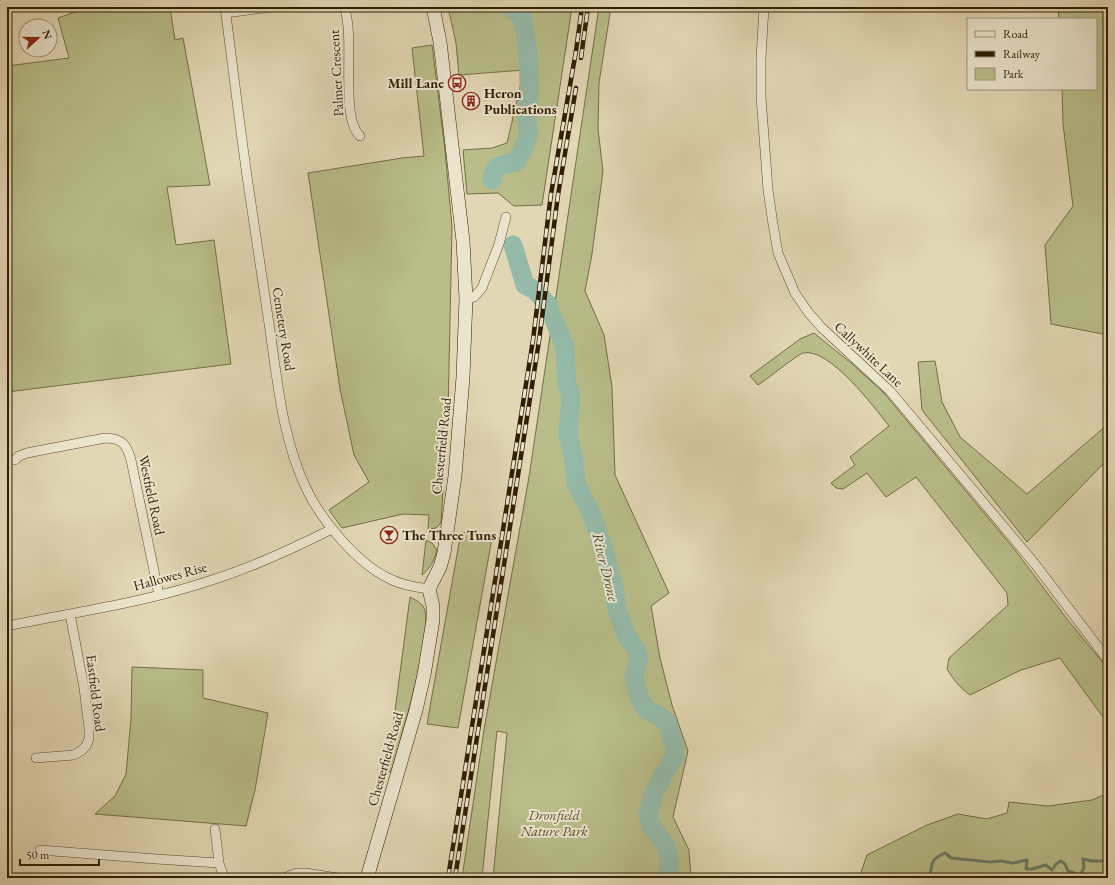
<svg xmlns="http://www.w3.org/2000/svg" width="1115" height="885" viewBox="0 0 1115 885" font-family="'EB Garamond',serif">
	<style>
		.green { fill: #b8bd89; stroke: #746e46 }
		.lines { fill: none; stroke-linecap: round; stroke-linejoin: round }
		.stream { stroke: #6c7c67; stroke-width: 3 }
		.river { stroke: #95baa9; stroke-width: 19 }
		.minor-casing { stroke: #5c4c2f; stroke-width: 10 }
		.secondary-casing { stroke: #2f1e03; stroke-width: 14 }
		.minor { stroke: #ece5ce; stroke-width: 9 }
		.secondary { stroke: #ece5ce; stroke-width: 13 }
		.rail-casing { stroke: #2f1e03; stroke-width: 4.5 }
		.rail { stroke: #ece5ce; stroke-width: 3; stroke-dasharray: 9; stroke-linecap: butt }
		.labels { text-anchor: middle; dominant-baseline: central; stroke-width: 4; stroke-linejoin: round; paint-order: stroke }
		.street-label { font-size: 14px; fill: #2f1e03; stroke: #ece5ce }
		.poi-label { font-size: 14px; font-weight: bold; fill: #2f1e03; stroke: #ece5ce; text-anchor: start }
		.park-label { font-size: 14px; font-style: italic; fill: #584e2b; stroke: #ece5ce }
		.water-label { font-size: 15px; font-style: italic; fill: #4e4d35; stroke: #ece5ce }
	</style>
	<rect width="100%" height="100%" fill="#e2d7b4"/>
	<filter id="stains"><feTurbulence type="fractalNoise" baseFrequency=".005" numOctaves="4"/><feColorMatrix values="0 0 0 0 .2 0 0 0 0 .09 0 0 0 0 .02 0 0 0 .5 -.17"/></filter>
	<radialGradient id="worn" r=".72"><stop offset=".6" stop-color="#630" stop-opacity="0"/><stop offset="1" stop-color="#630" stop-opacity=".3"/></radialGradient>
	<path class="green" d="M89,7H170L175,40L183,38L210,185L167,187L176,245L214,240L231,364L7,392V66L69,58L58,18Z
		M448,7H572L542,205L514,206L498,193L467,194L463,150L492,148L507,143L524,70L459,75L456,43Z
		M599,7H611L599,83L598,129L603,171L592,254L585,291L604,335L612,387L615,475L669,593L651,606L660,658L672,705L688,751L673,817L689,850L691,878H493L507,733L497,731L482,878H462L484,730L529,477Z
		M1058,7H1108V335L1051,324L1045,245L1073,206L1063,124L1062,89H1096V19H1059Z
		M432,45L445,150L452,227L448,415L441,523L436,528L428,529L429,515L403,514L342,528L329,510L369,482L354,455L340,389L308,173L402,158L424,156L412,48Z
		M814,333L851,363L884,393L1015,550L1067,619L1108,669V724L1060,658L1021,670L970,695C960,688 953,679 947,669L949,658L1008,605L1007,593L916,477L886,497L867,473L843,489L836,488L831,483L855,465L850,457L889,426C874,407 829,347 803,353C797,355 766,380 758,385L750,376L800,339Z
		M935,361L942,402L960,437L1027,494L1108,424V459L1027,542L922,410L918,362Z
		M461,532L492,538L458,728L427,724Z
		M426,540L432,543L437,550C434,560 431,568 422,575Z
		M410,597C415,600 421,602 424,608C434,628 399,746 391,772L387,771Z
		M132,667L203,670V698L268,713L255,790L246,826L95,814L115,796L126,774L131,719Z
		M1108,793V878H1002L999,876L988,878H859L867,855L927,825L958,814L987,819L1007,813L1009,802L1048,806L1092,800Z"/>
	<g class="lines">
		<path class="stream" d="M929,878C934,863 928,861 945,853L951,858L990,862L1001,861L1013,863L1027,860L1026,869H1032L1046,865L1052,870L1056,864L1061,861L1065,864L1068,871L1080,875L1084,868L1083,859L1092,861H1108"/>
		<path class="river" d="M492,180C492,165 503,165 516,162C520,154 526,145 528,136C529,131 527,124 527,118C531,84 529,49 522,16L509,7
			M513,245L525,285L535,290L548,305L565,347L567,384L571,396L568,433L574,461L576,483L590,511L601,540L614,588L617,610L627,637L635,647L639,658L634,676L636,687L641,701L648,711L658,715L667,722L674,745L675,755L654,792L648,815L651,826L665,844L670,864L666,878"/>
		<defs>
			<path id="minor" d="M225,7C233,68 240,129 249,190C255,232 262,275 268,317C277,375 281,437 307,490C322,521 357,563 388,578C401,585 415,587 429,589
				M344,7C356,36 339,117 360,136
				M764,7L761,58V97L768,190L773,224L778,253L795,293L808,312L821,327L890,391L1035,564L1108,660
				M226,13L271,7
				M466,299L474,297L482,288L499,244L506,217
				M15,460L19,456L27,453L105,438C122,438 127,445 131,460L159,595
				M7,626C76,612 148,602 215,579C256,566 294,548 332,529
				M36,758L74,755L81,751L86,746L89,739V728L84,688L70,614
				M215,829L219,863L224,878
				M40,850L156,859L219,863
				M284,878L297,873H305L338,878"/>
			<path id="secondary" d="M367,878L416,710L424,675L433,620V606L429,589L440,567L444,553L455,476L463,377L466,299L463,241L440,42L433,7"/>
		</defs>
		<use href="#minor" class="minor-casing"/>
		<use href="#secondary" class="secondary-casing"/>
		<use href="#minor" class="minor"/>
		<use href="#secondary" class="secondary"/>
		<defs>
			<path id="rail" d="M581,58L588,7
				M448,878L533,340L551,194L576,51L582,7
				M455,878L539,341L558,195L576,88"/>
		</defs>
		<use href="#rail" class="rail-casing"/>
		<use href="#rail" class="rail"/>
	</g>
	<defs>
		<symbol id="bus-ring" viewBox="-11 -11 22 22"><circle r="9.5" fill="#ece5ce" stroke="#8f2418" stroke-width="1.5"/><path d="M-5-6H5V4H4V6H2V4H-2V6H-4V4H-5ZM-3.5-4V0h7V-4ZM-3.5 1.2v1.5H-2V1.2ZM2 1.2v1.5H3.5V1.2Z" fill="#8f2418"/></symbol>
		<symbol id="building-ring" viewBox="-11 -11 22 22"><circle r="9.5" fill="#ece5ce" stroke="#8f2418" stroke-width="1.5"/><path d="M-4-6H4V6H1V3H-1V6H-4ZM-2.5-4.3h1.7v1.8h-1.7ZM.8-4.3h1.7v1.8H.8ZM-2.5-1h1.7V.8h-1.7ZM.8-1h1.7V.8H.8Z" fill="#8f2418"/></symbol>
		<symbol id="bar-ring" viewBox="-11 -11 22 22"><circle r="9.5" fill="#ece5ce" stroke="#8f2418" stroke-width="1.5"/><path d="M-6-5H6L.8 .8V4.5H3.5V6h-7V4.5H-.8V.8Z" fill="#8f2418"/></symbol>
	</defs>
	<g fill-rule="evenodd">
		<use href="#bus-ring" x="447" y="73" width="20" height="20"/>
		<use href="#building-ring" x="461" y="91" width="20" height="20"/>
		<use href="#bar-ring" x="379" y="525" width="20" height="20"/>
	</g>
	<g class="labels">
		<g class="street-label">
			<text transform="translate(336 73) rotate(-93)">Palmer Crescent</text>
			<text transform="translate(284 329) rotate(81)">Cemetery Road</text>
			<text transform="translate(869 354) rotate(43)">Callywhite Lane</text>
			<text transform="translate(441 446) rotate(-84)">Chesterfield Road</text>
			<text transform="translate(152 495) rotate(78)">Westfield Road</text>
			<text transform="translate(170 576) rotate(-15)">Hallowes Rise</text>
			<text transform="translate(96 693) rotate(83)">Eastfield Road</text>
			<text transform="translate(385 759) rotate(-74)">Chesterfield Road</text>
		</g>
		<g class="poi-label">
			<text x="444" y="83" text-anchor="end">Mill Lane</text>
			<text x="484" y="93">Heron<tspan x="484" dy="16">Publications</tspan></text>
			<text x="402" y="535">The Three Tuns</text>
		</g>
		<g class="park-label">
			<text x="554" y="815">Dronfield<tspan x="554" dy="16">Nature Park</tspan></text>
		</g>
		<g class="water-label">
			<text transform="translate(606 567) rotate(76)">River Drone</text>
		</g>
	</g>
	<rect width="1115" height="885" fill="none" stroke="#e2d7b4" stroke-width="24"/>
	<rect x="8" y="8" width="1099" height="869" fill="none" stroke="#2f1e03" stroke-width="2"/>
	<rect x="12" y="12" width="1091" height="861" fill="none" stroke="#2f1e03"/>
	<rect x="967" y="18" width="130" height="72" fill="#ece5ce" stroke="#a0957d"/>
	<rect x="975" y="31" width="20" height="6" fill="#ece5ce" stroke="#a0957d"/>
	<text x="1003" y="38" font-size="12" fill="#2f1e03">Road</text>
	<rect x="975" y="51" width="20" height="6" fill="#2f1e03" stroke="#a0957d"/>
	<text x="1003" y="58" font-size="12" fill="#2f1e03">Railway</text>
	<rect x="975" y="68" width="20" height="12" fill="#b8bd89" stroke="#a0957d"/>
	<text x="1003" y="78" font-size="12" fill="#2f1e03">Park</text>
	<g transform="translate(38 38) rotate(69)"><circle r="19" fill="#ece5ce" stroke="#a0957d"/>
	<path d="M0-3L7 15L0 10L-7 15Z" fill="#8f2418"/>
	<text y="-6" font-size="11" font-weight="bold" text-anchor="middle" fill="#2f1e03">N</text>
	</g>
	<path d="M20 859v6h79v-6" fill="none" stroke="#2f1e03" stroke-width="2"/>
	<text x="26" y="859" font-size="12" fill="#2f1e03" stroke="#ece5ce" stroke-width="3" paint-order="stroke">50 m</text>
	<rect width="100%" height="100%" filter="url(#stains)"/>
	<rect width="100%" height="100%" fill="url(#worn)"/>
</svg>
